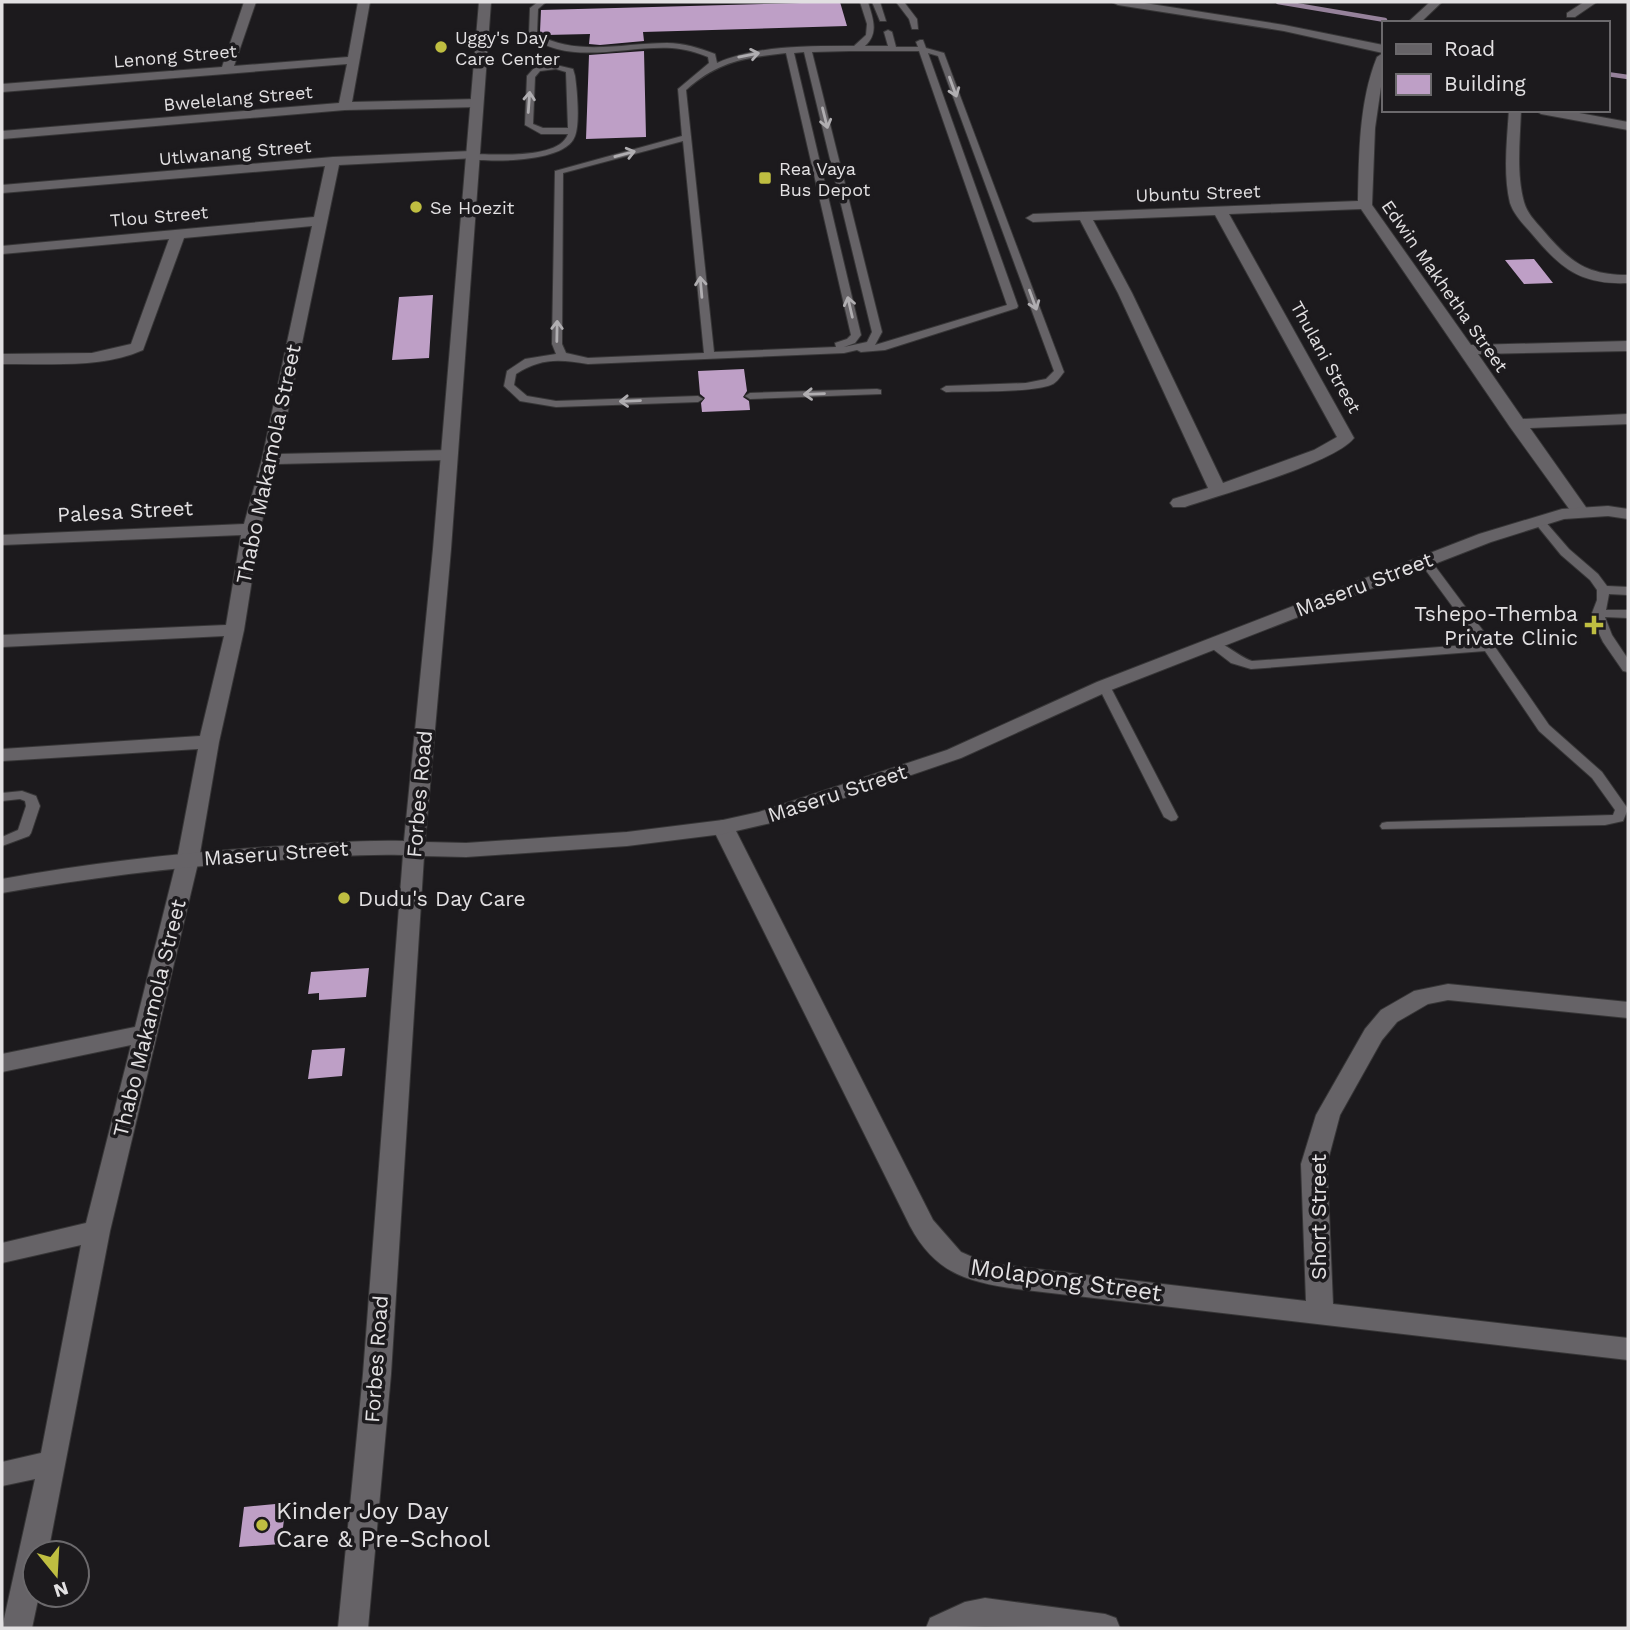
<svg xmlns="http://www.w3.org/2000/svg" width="1630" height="1630" viewBox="0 0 1630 1630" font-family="'Work Sans',sans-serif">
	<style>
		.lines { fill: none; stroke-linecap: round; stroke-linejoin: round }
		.stream { stroke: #96829b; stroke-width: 4.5 }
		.building { fill: #be9fc6 }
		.lane-casing { stroke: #373637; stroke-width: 2 }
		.street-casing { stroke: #373637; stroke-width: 2 }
		.secondary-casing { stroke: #373637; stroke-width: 2 }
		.lane { fill: #666367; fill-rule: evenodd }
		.street { fill: #666367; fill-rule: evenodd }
		.secondary { fill: #666367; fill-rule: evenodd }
		.oneway { stroke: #b0aeb1 }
		.poi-dot { fill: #bfbe41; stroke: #1c1a1d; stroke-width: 2.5 }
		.labels { text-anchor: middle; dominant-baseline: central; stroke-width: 7; stroke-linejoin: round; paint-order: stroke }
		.far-poi-label { font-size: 18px; fill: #e2e0e2; stroke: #1c1a1d; text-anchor: start }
		.far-street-label { font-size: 18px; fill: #e2e0e2; stroke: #1c1a1d }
		.street-label { font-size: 21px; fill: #e2e0e2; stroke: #1c1a1d }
		.poi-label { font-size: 21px; fill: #e2e0e2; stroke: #1c1a1d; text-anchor: end }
		.near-street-label { font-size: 24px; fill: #e2e0e2; stroke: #1c1a1d }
		.near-poi-label { font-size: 24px; fill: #e2e0e2; stroke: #1c1a1d; text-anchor: start }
	</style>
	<rect width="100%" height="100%" fill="#1c1a1d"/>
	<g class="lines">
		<path class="stream" d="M1278,2L1385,20
			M1607,74L1628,77"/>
	</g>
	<path class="building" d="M840,2L847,26L643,32L644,41L600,45L589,44L590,34L546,35L540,32L541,10Z
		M644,51L646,137L586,139L589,55Z
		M1534,259L1553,283L1524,284L1505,260Z
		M433,295L429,358L392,360L399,297Z
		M744,369L747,391L743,397L749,401L750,410L702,412L701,403L705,398L700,394L698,371Z
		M369,968L366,997L319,1000V993L308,994L311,972Z
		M345,1048L342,1076L308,1079L312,1050Z
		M286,1503L281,1544L239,1547L244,1507Z"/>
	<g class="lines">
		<defs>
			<path id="lane" d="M538,2H546L538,9L537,34C577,57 623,43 667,43C684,43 699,48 715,54L717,63C758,45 810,46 854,46L866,35L867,24L860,2H868C873,19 879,33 865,46H888L884,32L888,30L892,32L896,47H918L916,42L920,40H923L926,48L944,53L1064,372C1061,376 1057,382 1053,384C1037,393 967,391 946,392L941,389L946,386L1026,383L1046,379L1054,371L938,56L928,53L1018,306L1017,308L885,350L861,352L857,350L844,353L588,364C559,359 541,358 516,374L514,385L527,396L556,401L698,396L703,399L698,402L556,407L520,401L504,386L507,371L525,359L556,354L552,344L555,171L682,136L678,89L709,63L708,57C696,52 685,49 672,48C625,45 569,67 529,35L530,8ZM850,51H919L1007,305L875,345L882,332L812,52ZM804,52L872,332L867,342L844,347L855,343L861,335L794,53ZM786,53L851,335L847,339L835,343L836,347L714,352L686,90C718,61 745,58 786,53ZM683,141L704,353L588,358L566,353L562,344L563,173Z
				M872,2H880L886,21H880Z
				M896,2H904L917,19L918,29H912L909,19Z
				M556,65L573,69L575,76C577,90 580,123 575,136C566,163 491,162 468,159L467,157L471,154C494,154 559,160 568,134H541L525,125L527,76L535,67ZM556,69L566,72L568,128H543L533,124L535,77L540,71Z
				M877,389L881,390V394L750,399L745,396L750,393Z
				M1539,517L1543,519L1569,549L1598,574L1607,586L1628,587V595L1609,594L1606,610H1628V618L1605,617L1612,635L1628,659V672L1623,671L1603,642L1593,621L1592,613L1597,600V590L1590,580L1561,555L1535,523V519Z
				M1425,557L1429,558L1493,644L1549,725L1602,772L1628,809L1623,821L1605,825L1382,829L1380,826L1382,823L1387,822L1613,815L1615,810L1592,778L1539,731L1485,651L1251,669L1231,663L1205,643L1207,640C1222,639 1237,656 1252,661L1480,644L1419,561Z
				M1104,682L1110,686L1178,817L1176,820L1171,821L1164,817L1098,686Z
				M22,791L36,796L40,806L31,833L29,836L2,846V837L18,830L26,806L25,801L20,799L2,801V793Z"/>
			<path id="street" d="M244,2H256L234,66L348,57L358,2H370L352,102L477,99L483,103L477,107L345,110L2,139V131L339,103L347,64L2,92V84L222,67Z
				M1112,2H1138L1284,25L1383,45V53L1284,31L1118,5Z
				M1430,2H1442L1420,23H1407Z
				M1584,2H1597L1575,17H1567V13Z
				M1383,53V73L1375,128L1372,205L1471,345L1628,341V351L1478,354L1523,419L1628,414V424L1530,428L1590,513L1587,517H1575L1510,427L1361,209L1229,214L1354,438C1335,463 1220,495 1185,507H1173L1170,503L1173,499L1208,488L1118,293L1080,220L1033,222L1026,218L1033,214L1358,201C1359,154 1359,101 1377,57ZM1215,215L1337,437L1314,450L1223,483L1132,293L1093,220Z
				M1509,110H1521C1520,140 1516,173 1524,202C1527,213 1535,221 1542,229C1569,261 1585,275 1628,275V283C1581,285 1561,269 1532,234C1524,225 1514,215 1510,203C1503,174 1507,140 1509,110Z
				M1535,110H1563L1628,122V130L1541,114Z
				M471,151L478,155L476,158L339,165L279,454L449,450L457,455L449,460L277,464L260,529L244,630L219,742L199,859L110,1231L48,1553H35V1595H39L32,1628H2L35,1479L2,1486V1462L41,1453L81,1245L2,1263V1243L86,1223L131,1045L2,1072V1054L135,1027L177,859L198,749L2,761V749L200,736L224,636L2,647V635L226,625L241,535L2,545V535L244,524L262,459L312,226L184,238L143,350C100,369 49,363 2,364V354L92,353L131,344L169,239L2,254V246L314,217L325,166L2,193V185L333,157Z
				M723,820L730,822L734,827L933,1220L961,1252L986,1263L1306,1301L1301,1164L1316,1115L1365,1029L1381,1010L1414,991L1448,984L1628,1002V1018L1448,1000L1428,1004L1397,1022L1382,1040L1340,1115L1327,1164L1333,1304L1628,1338V1360L1017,1289C967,1282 935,1273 910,1226L712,827L716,822Z
				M985,1598L1105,1614L1116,1618L1120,1628L985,1626L926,1628L930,1618L965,1602Z"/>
			<path id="secondary" d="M479,2H491L451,549L425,842L466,843L627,832L723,820L759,812L947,750L1097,682L1479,534L1562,509L1608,506L1628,509V519L1608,516L1564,519L1491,542L1111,690L961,758L771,823L723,834L627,846L466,857L424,856L391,1374L368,1628H338L363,1374L403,855C362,854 321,857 279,860C186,866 94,877 2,893V879C94,862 188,852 282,846C323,843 363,840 404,841L433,549Z"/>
		</defs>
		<use href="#lane" class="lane-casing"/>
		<use href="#street" class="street-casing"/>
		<use href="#secondary" class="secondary-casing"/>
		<use href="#lane" class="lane"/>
		<use href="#street" class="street"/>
		<use href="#secondary" class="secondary"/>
	</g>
	<defs><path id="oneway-shaft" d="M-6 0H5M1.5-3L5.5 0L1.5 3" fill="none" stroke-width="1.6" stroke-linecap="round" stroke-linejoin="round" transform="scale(1.75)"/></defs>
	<g class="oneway">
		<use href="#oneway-shaft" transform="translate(749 55) rotate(-11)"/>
		<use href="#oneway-shaft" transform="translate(953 87) rotate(70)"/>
		<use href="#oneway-shaft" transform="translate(529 102) rotate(-86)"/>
		<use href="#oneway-shaft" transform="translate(825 118) rotate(76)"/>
		<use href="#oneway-shaft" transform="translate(625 154) rotate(-15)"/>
		<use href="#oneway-shaft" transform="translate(701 287) rotate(-95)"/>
		<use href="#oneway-shaft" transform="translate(1033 300) rotate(70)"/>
		<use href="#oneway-shaft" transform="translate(850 307) rotate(-103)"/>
		<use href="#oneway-shaft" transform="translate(557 331) rotate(-89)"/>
		<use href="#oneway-shaft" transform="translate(814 394) rotate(178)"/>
		<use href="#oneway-shaft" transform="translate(630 401) rotate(178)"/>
	</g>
	<g class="poi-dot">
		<circle cx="441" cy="47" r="7"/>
		<rect x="758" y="171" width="14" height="14" rx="3.5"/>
		<circle cx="416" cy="207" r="7"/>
		<path d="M1590.5 614.5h7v7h7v7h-7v7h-7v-7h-7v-7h7z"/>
		<circle cx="344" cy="898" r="7"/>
		<circle cx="262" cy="1525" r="7"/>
	</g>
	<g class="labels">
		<g class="far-poi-label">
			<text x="455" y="37">Uggy's Day<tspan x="455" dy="21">Care Center</tspan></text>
			<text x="779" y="168">Rea Vaya<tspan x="779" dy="21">Bus Depot</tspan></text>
			<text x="430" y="207">Se Hoezit</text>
		</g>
		<g class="far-street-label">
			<text transform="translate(175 56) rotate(-5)">Lenong Street</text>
			<text transform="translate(238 98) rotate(-5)">Bwelelang Street</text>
			<text transform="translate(235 152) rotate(-5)">Utlwanang Street</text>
			<text transform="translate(1198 193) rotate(-2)">Ubuntu Street</text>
			<text transform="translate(159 216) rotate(-5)">Tlou Street</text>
			<text transform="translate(1445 286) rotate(55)">Edwin Makhetha Street</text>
			<text transform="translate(1326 357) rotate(61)">Thulani Street</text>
		</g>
		<g class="street-label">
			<text transform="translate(268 464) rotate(-78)">Thabo Makamola Street</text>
			<text transform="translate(125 511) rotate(-3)">Palesa Street</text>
			<text transform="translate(1364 584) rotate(-21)">Maseru Street</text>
			<text transform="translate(837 793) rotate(-18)">Maseru Street</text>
			<text transform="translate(419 794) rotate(-85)">Forbes Road</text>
			<text transform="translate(276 853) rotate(-4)">Maseru Street</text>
			<text transform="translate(149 1018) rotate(-76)">Thabo Makamola Street</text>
			<text transform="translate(1318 1217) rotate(-90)">Short Street</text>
			<text transform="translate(376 1359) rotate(-86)">Forbes Road</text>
		</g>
		<g class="poi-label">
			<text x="1578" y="613">Tshepo-Themba<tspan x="1578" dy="24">Private Clinic</tspan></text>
			<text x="358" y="898" text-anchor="start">Dudu's Day Care</text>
		</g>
		<g class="near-street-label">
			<text transform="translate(1066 1280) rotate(8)">Molapong Street</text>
		</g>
		<g class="near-poi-label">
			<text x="276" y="1511">Kinder Joy Day<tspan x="276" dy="28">Care &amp; Pre-School</tspan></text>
		</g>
	</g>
	<rect width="1630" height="1630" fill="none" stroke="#e2e0e2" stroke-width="7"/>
	<rect x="1382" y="21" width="228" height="91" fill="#1c1a1d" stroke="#6b696c" stroke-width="2"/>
	<rect x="1396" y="44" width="35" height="10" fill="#666367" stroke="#6b696c" stroke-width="2"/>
	<text x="1444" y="56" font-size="21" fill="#e2e0e2">Road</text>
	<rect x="1396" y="74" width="35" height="21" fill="#be9fc6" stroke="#6b696c" stroke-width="2"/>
	<text x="1444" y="91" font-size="21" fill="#e2e0e2">Building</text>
	<g transform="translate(56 1574) rotate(162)"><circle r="33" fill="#1c1a1d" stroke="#6b696c" stroke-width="2"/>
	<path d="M0-5L12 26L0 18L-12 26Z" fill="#bfbe41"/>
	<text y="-10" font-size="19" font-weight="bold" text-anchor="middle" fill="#e2e0e2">N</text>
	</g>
</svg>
